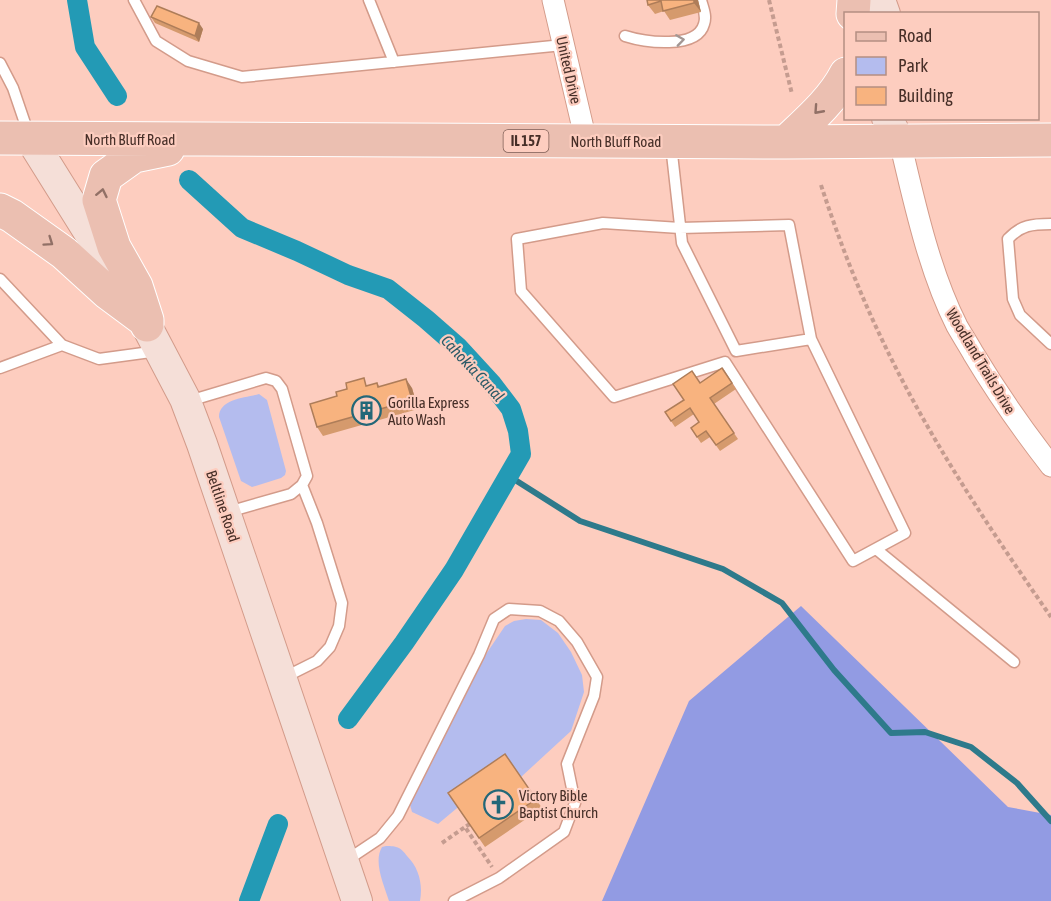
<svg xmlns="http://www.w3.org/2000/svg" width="1051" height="901" viewBox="0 0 1051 901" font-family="'Asap Condensed',sans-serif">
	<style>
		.green { fill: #b4bcee }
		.forest { fill: #929be3 }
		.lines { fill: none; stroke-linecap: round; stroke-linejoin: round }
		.stream { stroke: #2e7a8b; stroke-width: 6 }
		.canal { stroke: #239ab5; stroke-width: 20 }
		.lane-casing { stroke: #d39b8a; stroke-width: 13 }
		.street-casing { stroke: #d39b8a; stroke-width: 23 }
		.secondary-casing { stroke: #d39b8a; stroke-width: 32 }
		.primary-casing { stroke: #fff; stroke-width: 35 }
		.path { stroke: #c59c90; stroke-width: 4; stroke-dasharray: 4.5 3; stroke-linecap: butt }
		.lane { stroke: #fff; stroke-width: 10 }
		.street { stroke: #fff; stroke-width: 21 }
		.secondary { stroke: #f5dfd8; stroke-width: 30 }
		.primary { stroke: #ebbfb1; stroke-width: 33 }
		.wall { fill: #d59a6d }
		.shaded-wall { fill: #ae7d59 }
		.building { fill: #f8b37f; stroke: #ae7d59; stroke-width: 1.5 }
		.oneway { stroke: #a39794 }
		.oneway2 { stroke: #917066 }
		.labels { text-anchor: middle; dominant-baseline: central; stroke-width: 4.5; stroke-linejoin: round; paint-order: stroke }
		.shield { fill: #fdcdbf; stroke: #7e5e55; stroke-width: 1.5 }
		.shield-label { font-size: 14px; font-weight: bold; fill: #472f28 }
		.street-label { font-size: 15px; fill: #472f28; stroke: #fdcdbf }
		.poi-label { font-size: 15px; fill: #472f28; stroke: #fdcdbf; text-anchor: start }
		.water-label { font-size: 16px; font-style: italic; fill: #2b5966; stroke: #fdcdbf }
	</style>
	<rect width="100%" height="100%" fill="#fdcdbf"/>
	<path class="green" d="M259,394L267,400L286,471L285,475L281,478L252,487L241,481L219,417C219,399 245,398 259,394Z
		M526,619L541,620L558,633L571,652L582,675L584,692L571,731L521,777L511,763L438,824L412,812L410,805L411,800L480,663L505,626L514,621Z
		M386,846C388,846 395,846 396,847C401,848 404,852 407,856C419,868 423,884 420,901H389C384,885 373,862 382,847Z"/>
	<path class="forest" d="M801,606L1008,807L1051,815V901H602L689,701Z"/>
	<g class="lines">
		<path class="stream" d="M512,478L580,521L723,569L782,603L834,670L891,733L925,732L971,747L1017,783L1051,821"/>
		<path class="canal" d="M77,0L85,47L117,96
			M189,180L242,228L297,251L348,275L388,289L426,319L458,347L492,384L511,409L518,431L521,454L454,570L404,643L348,719
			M249,901L278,824"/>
		<defs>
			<path id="lane" d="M134,0L156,41L188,61L242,77L563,45
				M369,0L394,62
				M625,36C644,42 697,50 704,24C707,16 703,8 701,0
				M0,63L13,88L29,135
				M671,145L682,243L736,351L811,339L905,533L853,561L725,362L614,397L521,291L517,239L603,223L680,228L789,225L811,339
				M1051,224C1032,224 1021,225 1008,239L1013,299L1020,315L1051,344
				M0,279L62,345
				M0,368L62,345L99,359L158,351
				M189,401L266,378L276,381L282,389L307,476L302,485L291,494L228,512
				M876,549L1014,662
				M283,678L317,661L330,647L339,626L342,603L317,523L302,485
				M347,860L380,838L398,816L479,655L494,619L509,609L540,611L559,621L577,642L597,677L594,696L567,764L575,803L564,832L499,878L454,901"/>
			<path id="street" d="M553,0L586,141
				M900,142C914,201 929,271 957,326C962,335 968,344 973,353C997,393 1023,430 1051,466"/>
			<path id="secondary" d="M880,0L885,14
				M887,118L900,142
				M30,138L143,319L185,399L202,444L357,901"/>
			<path id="primary" d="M853,14L854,0
				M0,138L786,142L1051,140
				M786,142C806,123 833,100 846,74
				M0,210L12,216L64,253L108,293L143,319
				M147,325V320L136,286L114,247L99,200L106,176L134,156L168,149"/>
		</defs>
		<use href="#lane" class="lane-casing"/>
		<use href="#street" class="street-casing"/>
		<use href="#secondary" class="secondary-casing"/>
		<use href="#primary" class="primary-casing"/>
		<path class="path" d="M769,0L792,94
			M821,185C837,234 855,282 877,329C924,431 987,525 1051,617
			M470,824L465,827L492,867
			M442,843L465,827"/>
		<use href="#lane" class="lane"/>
		<use href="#street" class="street"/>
		<use href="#secondary" class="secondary"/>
		<use href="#primary" class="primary"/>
	</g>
	<path class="wall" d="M647,0H698L701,12L670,20L664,11L655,14L648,5Z
		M151,17L203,29L199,42L155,23Z
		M722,368L736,389L714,404L738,439L720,451L710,437L701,443L691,428L699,422L694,414L675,427L665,412L684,400L700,383Z
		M377,383L380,387L412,388L418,409L323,436L317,427L337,396Z
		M505,754L542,808L485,847L448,793Z"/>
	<path class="shaded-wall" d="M694,0H698L701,12L694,3Z
		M199,23L203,29L199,42L195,36Z
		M406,379L412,388L418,409L412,400Z"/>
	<path class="building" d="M647,0H694V3L663,11L661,1L648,5Z
		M157,6L199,23L195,36L151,17Z
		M722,368L732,383L710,398L734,433L716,445L706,431L697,437L691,428L699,422L690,408L671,421L665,412L684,400L673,384L692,371L700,383Z
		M364,378L366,386L377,383L378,387L406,379L412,400L317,427L310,404L337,396L336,392L347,389L346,383Z
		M505,754L536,799L479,838L448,793Z"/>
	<defs><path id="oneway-chevron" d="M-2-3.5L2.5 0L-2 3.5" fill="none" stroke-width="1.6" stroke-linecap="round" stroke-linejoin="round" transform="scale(1.5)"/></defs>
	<use class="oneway" href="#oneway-chevron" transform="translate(680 40) rotate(-8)"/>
	<g class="oneway2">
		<use href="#oneway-chevron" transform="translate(818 110) rotate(132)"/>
		<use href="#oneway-chevron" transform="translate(102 193) rotate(-78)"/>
		<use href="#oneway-chevron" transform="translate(49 242) rotate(35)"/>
	</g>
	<defs>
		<symbol id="building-ring" viewBox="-11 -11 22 22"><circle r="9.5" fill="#fdcdbf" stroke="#236778" stroke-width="1.5"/><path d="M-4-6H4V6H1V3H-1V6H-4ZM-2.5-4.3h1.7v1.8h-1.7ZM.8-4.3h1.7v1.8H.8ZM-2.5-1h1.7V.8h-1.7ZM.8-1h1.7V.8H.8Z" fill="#236778"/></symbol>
		<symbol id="church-ring" viewBox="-11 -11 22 22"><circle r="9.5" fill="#fdcdbf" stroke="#236778" stroke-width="1.5"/><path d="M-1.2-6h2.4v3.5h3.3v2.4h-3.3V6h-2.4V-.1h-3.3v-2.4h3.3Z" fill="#236778"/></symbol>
	</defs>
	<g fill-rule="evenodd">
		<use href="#building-ring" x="350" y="394" width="33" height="33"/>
		<use href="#church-ring" x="482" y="788" width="33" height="33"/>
	</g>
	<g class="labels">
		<rect class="shield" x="503.5" y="130" width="45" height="22" rx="4.5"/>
		<g class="shield-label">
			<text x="526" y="141">IL 157</text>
		</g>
		<g class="street-label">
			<text transform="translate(569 70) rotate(77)">United Drive</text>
			<text x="130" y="139">North Bluff Road</text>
			<text x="616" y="141">North Bluff Road</text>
			<text transform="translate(981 361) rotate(59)">Woodland Trails Drive</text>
			<text transform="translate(223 506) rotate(71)">Beltline Road</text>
		</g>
		<g class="poi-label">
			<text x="388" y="402">Gorilla Express<tspan x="388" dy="17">Auto Wash</tspan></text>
			<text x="519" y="795">Victory Bible<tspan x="519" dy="17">Baptist Church</tspan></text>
		</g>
		<g class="water-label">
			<text transform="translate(473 368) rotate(47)">Cahokia Canal</text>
		</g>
	</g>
	<rect x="844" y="12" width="195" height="108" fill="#fdcdbf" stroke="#b48e83" stroke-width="1.5"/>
	<rect x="856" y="32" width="30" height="9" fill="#ebbfb1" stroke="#b48e83" stroke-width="1.5"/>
	<text x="898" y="42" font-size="18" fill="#472f28">Road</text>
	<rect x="856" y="57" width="30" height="18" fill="#b4bcee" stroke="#b48e83" stroke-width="1.5"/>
	<text x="898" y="72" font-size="18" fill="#472f28">Park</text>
	<rect x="856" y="87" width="30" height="18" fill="#f8b37f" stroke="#b48e83" stroke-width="1.5"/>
	<text x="898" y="102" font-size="18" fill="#472f28">Building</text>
</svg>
